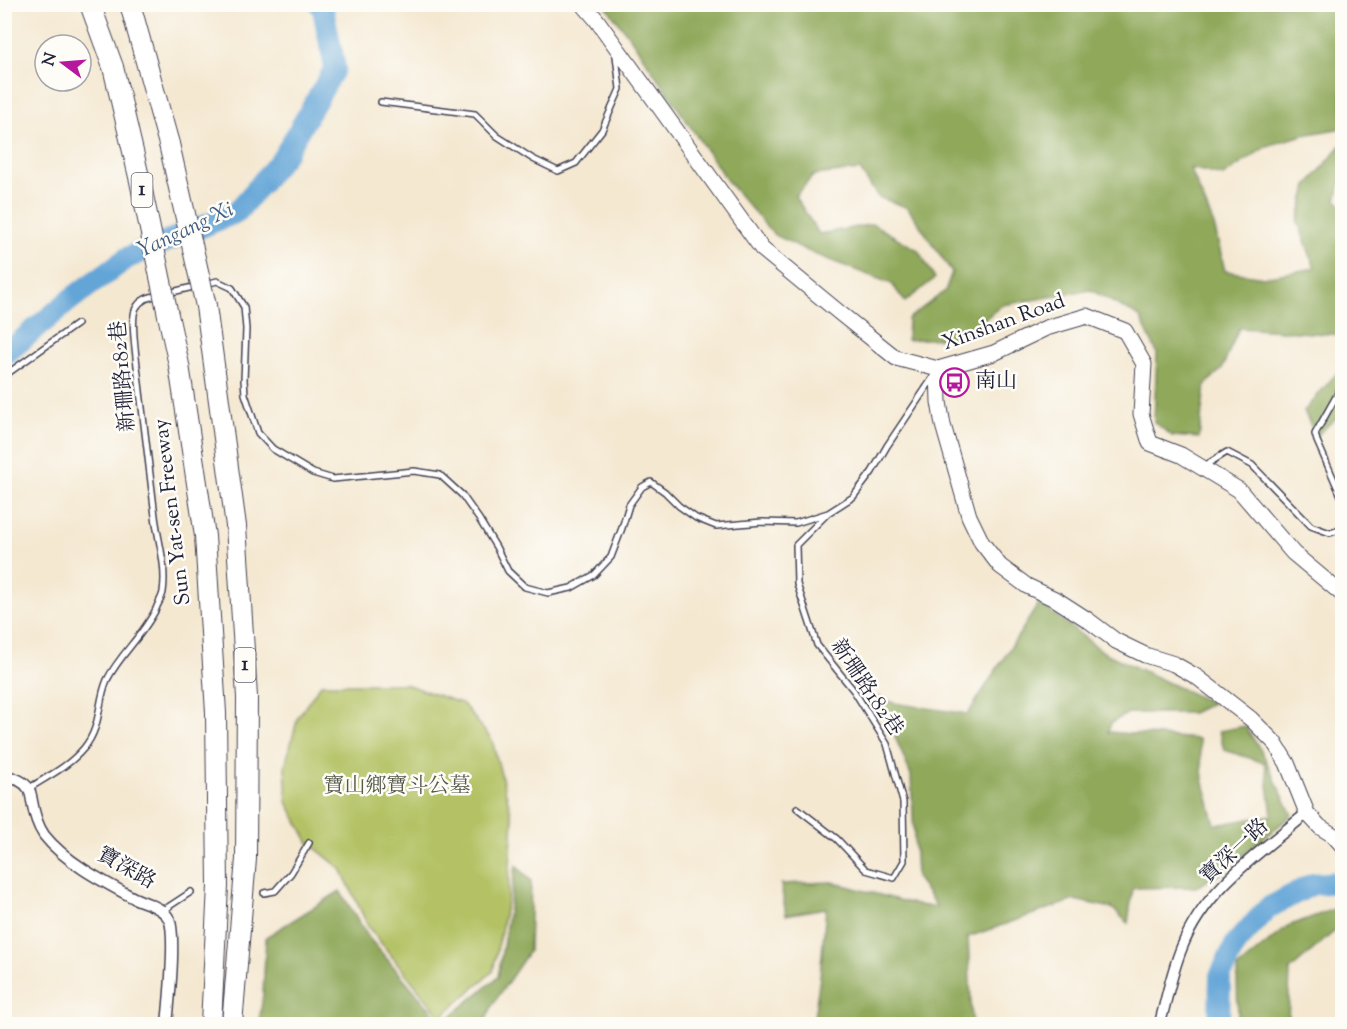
<svg xmlns="http://www.w3.org/2000/svg" width="1347" height="1029" viewBox="0 0 1347 1029" font-family="'Sorts Mill Goudy','Noto Serif TC',serif">
	<style>
		.green { fill: #b4c265; stroke: #6b7250; stroke-width: 1.5 }
		.forest { fill: #8fa85a; stroke: #58654a; stroke-width: 1.5 }
		.lines { fill: none; stroke-linecap: round; stroke-linejoin: round }
		.river { stroke: #64a5d7; stroke-width: 22 }
		.lane-casing { stroke: #424052; stroke-width: 8 }
		.street-casing { stroke: #424052; stroke-width: 13 }
		.secondary-casing { stroke: #424052; stroke-width: 17 }
		.highway-casing { stroke: #424052; stroke-width: 22 }
		.lane { stroke: #fff; stroke-width: 5 }
		.street { stroke: #fff; stroke-width: 10 }
		.secondary { stroke: #fff; stroke-width: 15 }
		.highway { stroke: #fff; stroke-width: 20 }
		.highway-bridge-casing { stroke: #424052; stroke-width: 22; stroke-linecap: butt }
		.highway-bridge { stroke: #fff; stroke-width: 20 }
		.labels { text-anchor: middle; dominant-baseline: central; stroke-width: 5; stroke-linejoin: round; paint-order: stroke }
		.shield { fill: #fdfcf7; stroke: #646373; stroke-width: 1.5 }
		.shield-label { font-size: 20px; font-weight: bold; fill: #22223b }
		.street-label { font-size: 21px; fill: #22223b; stroke: #fdfcf7 }
		.poi-label { font-size: 21px; fill: #22223b; stroke: #fdfcf7; text-anchor: start }
		.park-label { font-size: 21px; fill: #555a4a; stroke: #fdfcf7 }
		.water-label { font-size: 22px; font-style: italic; fill: #405d81; stroke: #fdfcf7 }
	</style>
	<rect width="100%" height="100%" fill="#fdfcf7"/>
	<filter id="ink" filterUnits="userSpaceOnUse"><feTurbulence type="fractalNoise" baseFrequency=".0167" numOctaves="2"/><feDisplacementMap in="SourceGraphic" scale="12" xChannelSelector="R" yChannelSelector="G"/><feConvolveMatrix kernelMatrix="1 2 1 2 8 2 1 2 1" color-interpolation-filters="sRGB"/></filter>
	<filter id="wash" filterUnits="userSpaceOnUse"><feTurbulence type="fractalNoise" baseFrequency=".008" numOctaves="4" result="noise"/><feDisplacementMap in="SourceGraphic" scale="24" xChannelSelector="R" yChannelSelector="G"/><feGaussianBlur stdDeviation="1.35" result="paint"/><feColorMatrix in="noise" values="0 0 0 0 0 0 0 0 0 0 0 0 0 0 0 0 0 1.4 0 .05"/><feComposite in="paint" operator="in"/></filter>
	<g filter="url(#wash)">
		<rect width="100%" height="100%" fill="#f4e8d1"/>
		<path class="green" d="M321,684H405L463,704L492,740L513,820L508,896L493,971L441,1017L369,928L341,869L309,843L287,802L285,766L298,717Z"/>
		<path class="forest" d="M605,5H1342V128L1303,135L1267,146L1223,176L1190,168L1214,225L1225,271L1264,277L1315,268L1298,222L1307,186L1342,144V176L1336,200L1342,205V335L1239,328L1222,369L1205,385L1199,438L1172,436L1154,422L1157,353L1140,317L1091,290L1002,305L963,337L907,340L908,319L945,291L952,272L908,208L878,197L860,170L814,175L795,196L819,234L873,224L918,250L935,278L905,302L892,284L814,254L773,234L728,182L629,36Z
			M1342,367V413L1316,436L1304,411Z
			M1039,603L1105,653L1212,703L1192,713H1128L1111,723L1108,732L1199,739L1203,779L1215,825L1272,815L1265,763L1224,750L1219,731L1245,726L1262,752L1292,815L1220,874L1196,887L1133,888L1128,923L1112,908L1074,900L968,937L972,1024H885L866,1018L858,1024H813L820,977L826,908L786,915L781,884L832,882L917,905L937,907L916,877L911,775L878,696L893,703L968,714Z
			M516,865L531,881L529,951L493,1004L484,1024H259L263,994L266,937L340,891L369,938L442,1023L498,977Z
			M1342,906V919L1338,928L1290,970L1288,1024H1238L1237,968L1288,926Z"/>
		<g class="lines">
			<path class="river" d="M4,355L71,299L127,258L237,212L284,156L335,68L323,9L320,4
				M1219,1024L1220,976L1236,943L1268,908L1313,884L1342,882"/>
		</g>
	</g>
	<g filter="url(#ink)">
		<g class="lines">
			<defs>
				<path id="lane" d="M381,102L475,114L497,136L533,159L558,171L576,163L602,130L620,89L616,56
					M206,284L217,281L232,288L244,307L246,329L244,380L245,394L258,433L273,449L313,473L333,479L414,471L440,475L462,495L479,519L496,547L508,571L525,587L548,593L571,588L594,575L611,557L622,528L629,505L642,487L651,482L665,492L679,506L696,518L716,526L762,522L796,523L828,513L853,497L872,472L887,446L934,376
					M168,293L197,286
					M4,376L77,324
					M1342,386L1315,434L1317,441L1342,498
					M1203,467L1227,452L1252,465L1311,526L1330,533L1342,529
					M29,788C49,776 69,766 84,748C102,726 97,703 107,680C120,654 143,636 156,609C158,603 162,598 163,592C167,566 158,541 155,516C149,466 143,416 137,366C136,354 130,318 136,308C141,299 149,297 159,295
					M797,808L837,839L866,870L894,878L904,861L903,802L887,744L854,691L817,645L797,584L796,545L827,514
					M264,893L275,891L291,873L309,843
					M162,911L191,892"/>
				<path id="street" d="M4,775C13,778 23,780 28,788C31,791 31,797 32,801C34,813 37,825 44,835C65,862 104,882 134,898C145,903 163,907 169,919C176,933 169,1005 167,1024
					M1158,1024L1160,1023C1167,997 1172,971 1182,947C1205,888 1261,852 1307,813"/>
				<path id="secondary" d="M583,4L596,19L762,249L841,314L896,358L938,369L994,353L1046,328L1087,316L1125,331L1144,364L1141,414L1150,443L1181,455L1239,490L1293,553L1342,594
					M938,369L939,402L943,425L969,516L982,543L1000,566L1027,586L1057,600L1088,620L1116,641L1145,655L1174,664L1197,677L1251,719L1274,742L1287,763L1307,813L1320,827L1333,835L1342,845"/>
				<path id="highway" d="M90,4L113,67
					M130,4L169,144
					M206,306L236,526L247,697L246,859L232,1024
					M168,315L179,365L205,536L216,713L218,886L211,1024"/>
			</defs>
			<use href="#lane" class="lane-casing"/>
			<use href="#street" class="street-casing"/>
			<use href="#secondary" class="secondary-casing"/>
			<use href="#highway" class="highway-casing"/>
			<use href="#lane" class="lane"/>
			<use href="#street" class="street"/>
			<use href="#secondary" class="secondary"/>
			<use href="#highway" class="highway"/>
			<defs>
				<path id="highway-bridge" d="M113,67L140,181L168,315
					M169,144L206,306"/>
			</defs>
			<use href="#highway-bridge" class="highway-bridge-casing"/>
			<use href="#highway-bridge" class="highway-bridge"/>
		</g>
	</g>
	<defs>
		<symbol id="bus-ring" viewBox="-11 -11 22 22"><circle r="9.5" fill="#fdfcf7" stroke="#b5179e" stroke-width="1.5"/><path d="M-5-6H5V4H4V6H2V4H-2V6H-4V4H-5ZM-3.5-4V0h7V-4ZM-3.5 1.2v1.5H-2V1.2ZM2 1.2v1.5H3.5V1.2Z" fill="#b5179e"/></symbol>
	</defs>
	<g fill-rule="evenodd">
		<use href="#bus-ring" x="938" y="366" width="33" height="33"/>
	</g>
	<g class="labels">
		<g class="shield">
			<rect x="131.5" y="173" width="21" height="34" rx="4.5"/>
			<rect x="234.5" y="648" width="21" height="34" rx="4.5"/>
		</g>
		<g class="shield-label">
			<text x="142" y="190">1</text>
			<text x="245" y="665">1</text>
		</g>
		<g class="street-label">
			<text transform="translate(1004 323) rotate(-20)">Xinshan Road</text>
			<text transform="translate(124 376) rotate(-95)">新珊路182巷</text>
			<text transform="translate(173 512) rotate(-97)">Sun Yat-sen Freeway</text>
			<text transform="translate(866 688) rotate(56)">新珊路182巷</text>
			<text transform="translate(1235 852) rotate(-43)">寶深一路</text>
			<text transform="translate(126 869) rotate(29)">寶深路</text>
		</g>
		<g class="poi-label">
			<text x="975" y="382">南山</text>
		</g>
		<g class="park-label">
			<text x="397" y="787">寶山鄉寶斗公墓</text>
		</g>
		<g class="water-label">
			<text transform="translate(186 231) rotate(-25)">Yangang Xi</text>
		</g>
	</g>
	<rect width="1347" height="1029" fill="none" stroke="#fdfcf7" stroke-width="24"/>
	<g transform="translate(63 63) rotate(286)"><circle r="28" fill="#fdfcf7" stroke="#a5a5ac" stroke-width="1.5"/>
	<path d="M0-4.5L10 22L0 15L-10 22Z" fill="#b5179e"/>
	<text y="-9" font-size="16" font-weight="bold" text-anchor="middle" fill="#22223b">N</text>
	</g>
</svg>
